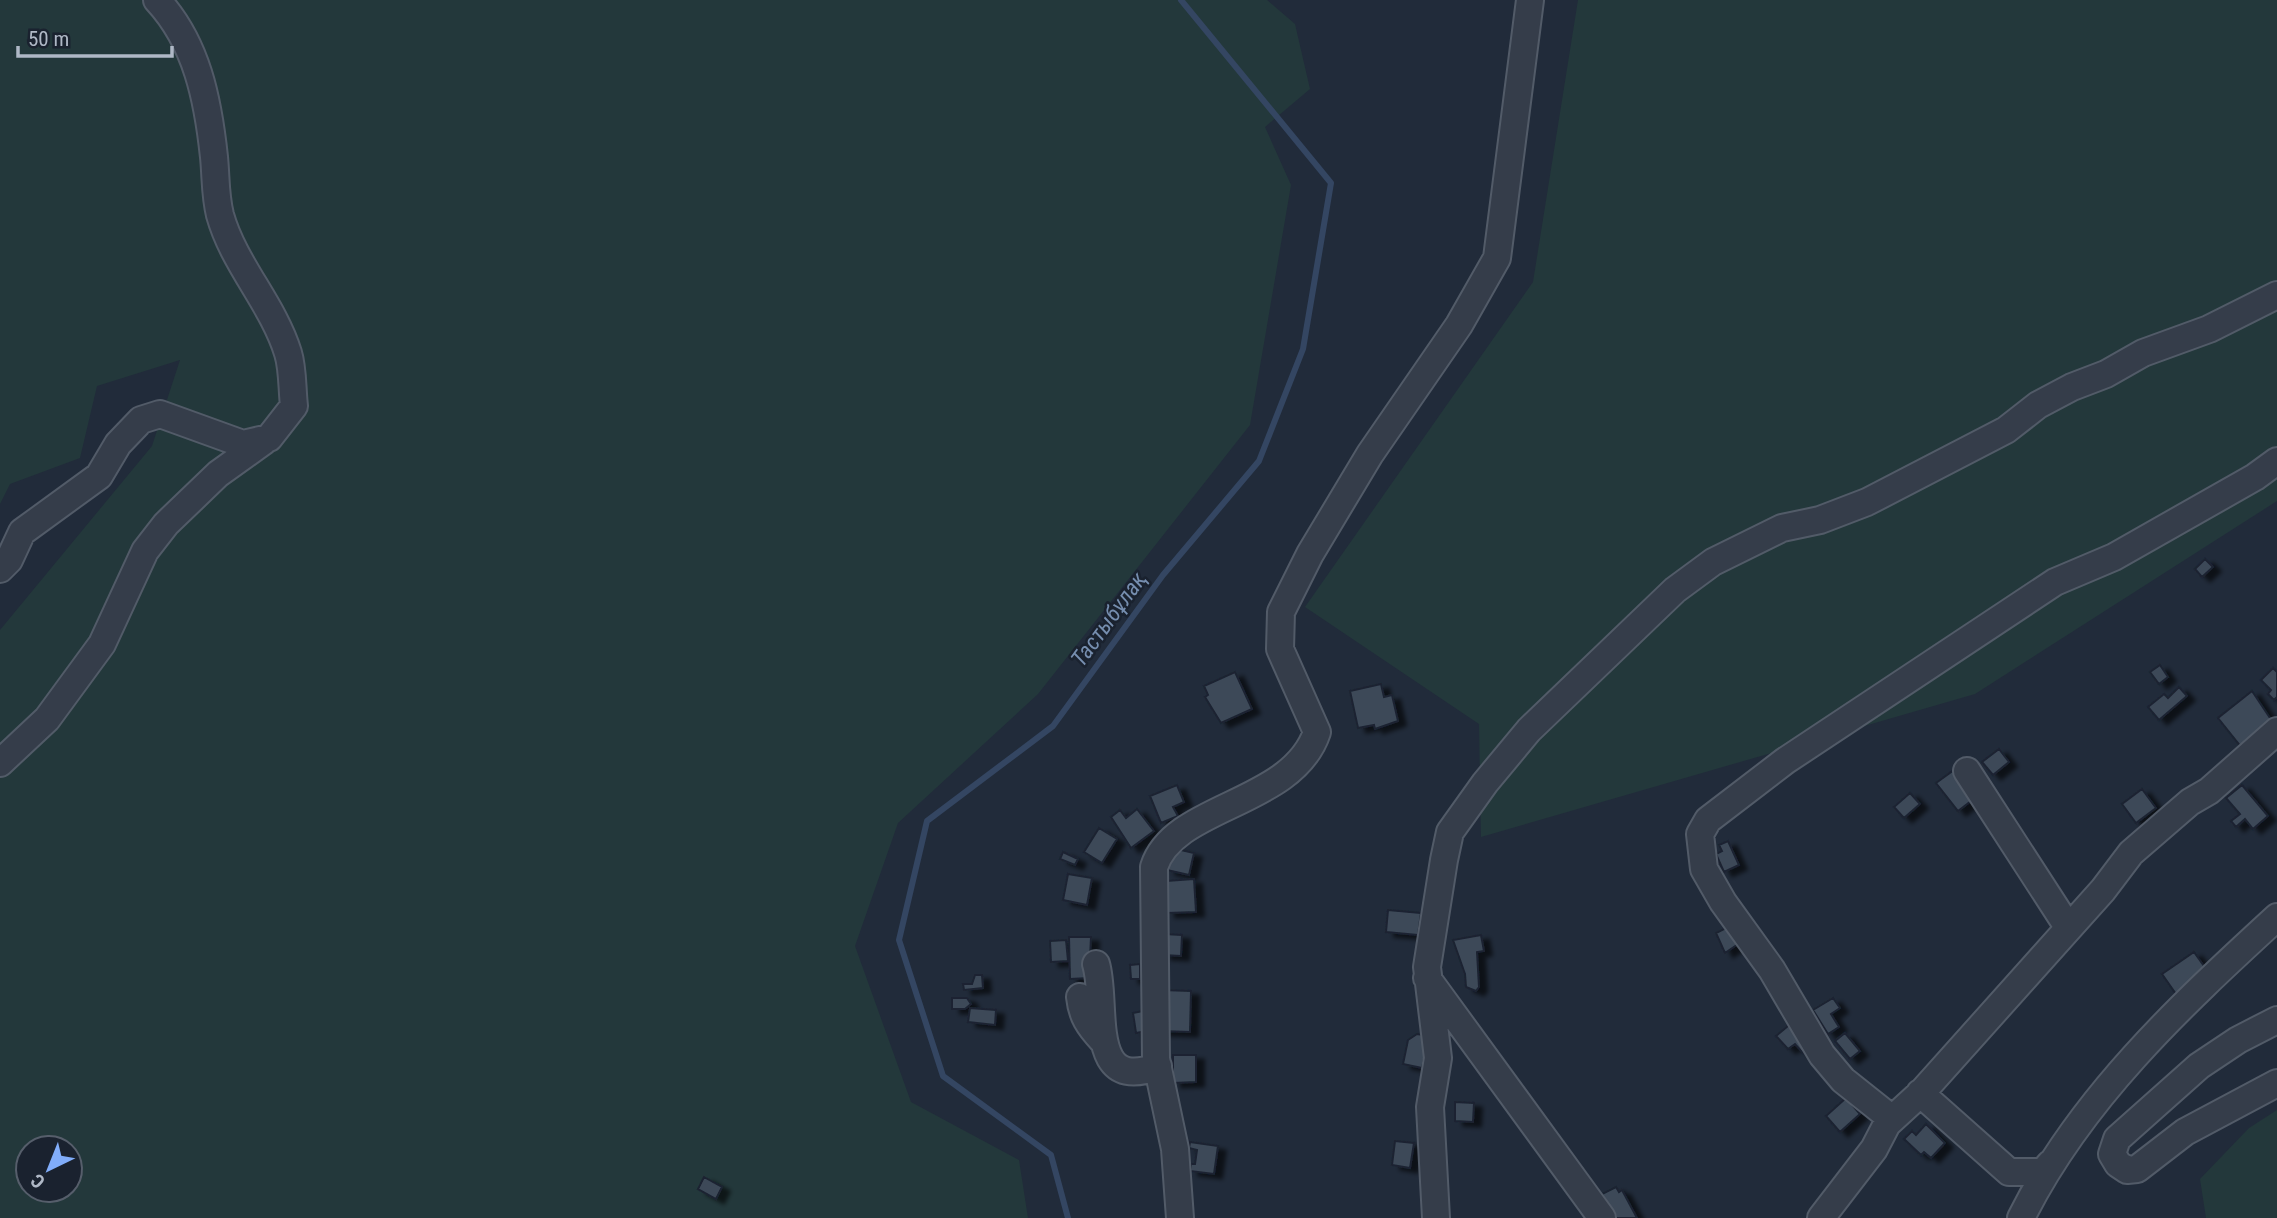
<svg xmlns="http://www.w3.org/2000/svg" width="2277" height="1218" viewBox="0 0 2277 1218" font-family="'Roboto Condensed',sans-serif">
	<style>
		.green { fill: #23383b; fill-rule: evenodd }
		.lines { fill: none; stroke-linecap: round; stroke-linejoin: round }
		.stream { stroke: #344662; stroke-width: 6 }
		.building { fill: #3d4959; stroke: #1c2431; stroke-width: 2; filter: url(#shadow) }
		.minor-casing { stroke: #525b68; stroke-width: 30 }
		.minor { stroke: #353d4a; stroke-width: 26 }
		.labels { text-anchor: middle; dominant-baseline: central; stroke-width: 5; stroke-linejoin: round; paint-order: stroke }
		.water-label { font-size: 23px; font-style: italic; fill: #768eaf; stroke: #1a222f }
	</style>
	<defs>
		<filter id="shadow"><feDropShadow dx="8" dy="4.5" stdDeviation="2" flood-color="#0009"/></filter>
	</defs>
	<rect width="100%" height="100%" fill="#212b3a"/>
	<path class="green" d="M0,0H1267L1295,24L1310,89L1265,127L1291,185L1250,425L1038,694L898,823L855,946L911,1102L1019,1160L1028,1218H0V630L152,446L180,360L97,386L80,458L10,484L0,504ZM28,1148H70V1190H28Z
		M1578,0H2277V501L1975,694L1481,837L1479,724L1305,607L1533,282Z
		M2277,1110V1218H2206L2200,1179L2249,1128Z"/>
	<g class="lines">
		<path class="stream" d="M1068,1218L1051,1155L943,1076L899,940L927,821L1053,726L1163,575L1259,461L1303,349L1331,183L1181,0"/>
	</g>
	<path class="building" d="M2205,559L2213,567L2202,577L2195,569Z
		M2160,665L2168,677L2159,684L2150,672Z
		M2273,668L2277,672V697L2274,700L2268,694L2271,690L2261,680Z
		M1235,672L1252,709L1221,723L1205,697L1208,695L1204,686Z
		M1381,684L1384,697L1392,695L1398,721L1375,729L1374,725L1358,728L1350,691Z
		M2179,687L2187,696L2159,720L2148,707L2164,694L2168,698Z
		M2252,691L2272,721L2242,748L2218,718Z
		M1999,749L2009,762L1993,775L1982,762Z
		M1954,770L1975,798L1958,811L1936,783Z
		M1177,785L1184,802L1173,807L1178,816L1161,823L1150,796Z
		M2242,785L2268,816L2253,829L2245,819L2236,827L2231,821L2240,814L2226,798Z
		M2142,789L2156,808L2136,823L2122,804Z
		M1910,793L1920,804L1904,818L1894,807Z
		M1137,809L1154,831L1131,848L1111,817L1120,810L1126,818Z
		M1099,828L1117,839L1102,863L1084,852Z
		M1728,841L1739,865L1724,872L1716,854L1722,851L1719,845Z
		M1172,848L1194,853L1189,875L1167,870Z
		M1063,852L1078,859L1075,865L1060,859Z
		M1068,874L1092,878L1087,905L1063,900Z
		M1194,879L1196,912L1167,913L1166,881Z
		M1388,910L1421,913L1418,935L1386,932Z
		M1736,923L1744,940L1725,953L1716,933Z
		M1164,934L1182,935L1181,956L1163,955Z
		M1481,935L1484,951L1477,952L1479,987L1476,991L1466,987L1465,974L1453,940Z
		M1069,937H1091L1089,978L1070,979Z
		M1066,940L1068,961L1051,962L1050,941Z
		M2194,952L2206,969L2201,977L2176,994L2162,974Z
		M1140,964V979H1131L1130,965Z
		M975,975H982L983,988L964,990L963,984H972Z
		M1162,990L1191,991L1190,1032L1161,1031Z
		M952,998H967L971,1004L965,1009H952Z
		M1833,998L1840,1008L1831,1014L1839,1027L1828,1034L1813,1010Z
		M970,1008L996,1010L995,1025L968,1022Z
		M1143,1011L1147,1031L1136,1033L1133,1013Z
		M1794,1021L1813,1044L1803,1053L1795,1044L1788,1049L1776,1036Z
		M1845,1033L1860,1051L1850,1059L1835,1041Z
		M1417,1034L1429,1036L1422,1068L1403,1064L1408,1040Z
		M1173,1055H1196V1082L1173,1083Z
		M1846,1098L1860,1114L1840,1132L1826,1116Z
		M1455,1102L1474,1103L1473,1122L1455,1121Z
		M1926,1124L1945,1143L1931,1158L1924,1152L1921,1155L1904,1139L1912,1131L1916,1135Z
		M1395,1141L1414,1143L1410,1168L1392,1165Z
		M1190,1142L1218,1146L1214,1174L1190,1171L1191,1164H1195L1197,1150L1189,1148Z
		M704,1177L722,1187L716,1199L698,1189Z
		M1616,1187L1619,1192L1622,1190L1637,1218H1613L1600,1195Z"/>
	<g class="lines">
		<defs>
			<path id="minor" d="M0,569L9,560L22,532L99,476L118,444L141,420L160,414L243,444L269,438L294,406C292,389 293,369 288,353C273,304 234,265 220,215C215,195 216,177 214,157C208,100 197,43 157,0
				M0,763L47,719L102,644L145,551L166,524L218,474L264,441
				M1967,771L2068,927
				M1096,964C1108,1003 1085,1095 1158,1066
				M1427,978L1602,1218
				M1080,997C1082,1016 1089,1026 1102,1040
				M2277,1020L2238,1040L2199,1066L2117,1139L2112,1154L2118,1164L2127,1170L2137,1169L2185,1132L2277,1083
				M1920,1093L2009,1172H2043L2050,1164
				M1892,1119L1843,1080L1822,1055L1772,970L1723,902L1704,869L1700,834L1708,820L1785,761L2055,582L2114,557L2255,477L2277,461
				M1180,1218L1175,1149L1156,1059L1154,867C1174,804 1292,806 1317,732L1280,649L1281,612L1310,554L1370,454L1459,325L1497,258L1530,0
				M1436,1218L1430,1107L1438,1058L1427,967L1444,860L1450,832L1485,783L1529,730L1675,590L1713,562L1782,528L1820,520L1867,502L2006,430L2038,405L2072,387L2106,374L2143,353L2209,329L2277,295
				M1821,1218L1874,1149L1887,1124L1923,1091L2103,890L2131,853L2190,802L2209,791L2277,731
				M2021,1218C2080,1099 2180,1006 2277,917"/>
		</defs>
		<use href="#minor" class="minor-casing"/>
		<use href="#minor" class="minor"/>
	</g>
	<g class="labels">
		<g class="water-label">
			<text transform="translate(1109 619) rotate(-54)">Тастыбұлақ</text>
		</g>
	</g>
	<g transform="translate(49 1169) rotate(223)"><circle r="33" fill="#1a222f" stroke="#565e6b" stroke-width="2"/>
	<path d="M0-5L12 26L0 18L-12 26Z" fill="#81adfa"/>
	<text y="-10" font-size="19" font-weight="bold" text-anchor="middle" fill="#afb8c6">С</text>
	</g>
	<path d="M18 46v10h154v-10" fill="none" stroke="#afb8c6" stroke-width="3.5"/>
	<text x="28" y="46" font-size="21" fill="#afb8c6" stroke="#1a222f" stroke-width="5" paint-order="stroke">50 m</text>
</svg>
